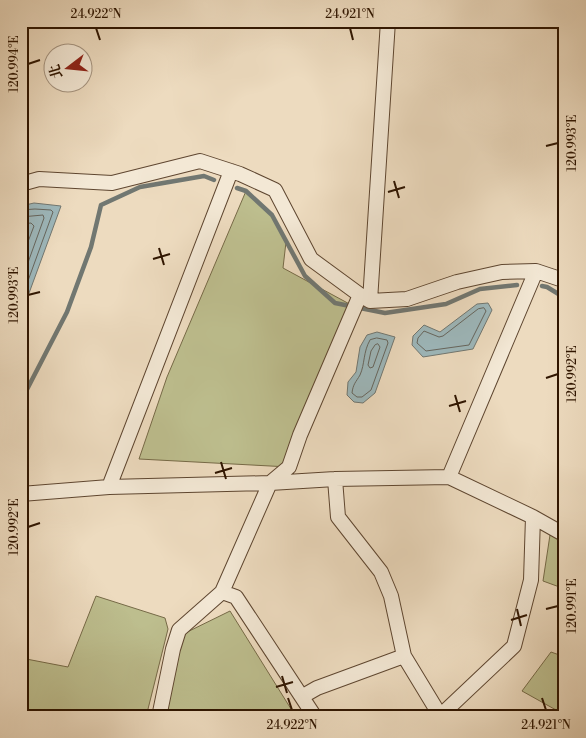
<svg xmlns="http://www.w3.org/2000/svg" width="586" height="738" viewBox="0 0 586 738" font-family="'Libre Bodoni','Noto Serif TC',serif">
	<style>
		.green { fill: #bdbe8e; stroke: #766a47 }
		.water { fill: #9db8bc; stroke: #717771 }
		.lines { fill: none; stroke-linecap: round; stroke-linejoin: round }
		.shore { stroke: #66665e; stroke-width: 1 }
		.stream { stroke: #717771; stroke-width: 4.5 }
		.minor-casing { stroke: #5e4630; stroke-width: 16 }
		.minor { stroke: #f3e8d5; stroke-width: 14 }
		.ticks { fill: none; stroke: #2f1500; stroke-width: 2 }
		.neatline { fill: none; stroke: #2f1500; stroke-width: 2 }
		.ticks-label { font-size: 12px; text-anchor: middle; fill: #2f1500 }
	</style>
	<rect width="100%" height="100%" fill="#eddbbf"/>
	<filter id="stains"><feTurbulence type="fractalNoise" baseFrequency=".004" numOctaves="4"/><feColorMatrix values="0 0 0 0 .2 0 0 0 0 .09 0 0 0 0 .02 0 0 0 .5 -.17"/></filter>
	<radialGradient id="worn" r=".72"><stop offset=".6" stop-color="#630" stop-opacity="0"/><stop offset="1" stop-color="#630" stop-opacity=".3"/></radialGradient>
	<path class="green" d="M246,191L272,215L286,242L283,268L355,307L289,467L139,459L167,377Z
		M550,535L565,540V589L543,581Z
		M96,596L165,618L168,629L146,717H21V658L68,667Z
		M230,611L296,717H164L177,637Z
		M551,652L565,657V715L522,691Z"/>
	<path class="water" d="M34,203L61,206L21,315V206Z
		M488,303L492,310L473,349L423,357L412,345L413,336L424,325L440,332L477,304Z
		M377,332L395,337L375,393L363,403L354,402L347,395L348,382L356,372L360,347L367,335Z"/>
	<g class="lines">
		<path class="shore" d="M21,210L35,209L51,210L53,212L21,300
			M21,217L43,215L44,218L21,282
			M21,224L31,223L34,226L21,260
			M484,308L486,311L469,345L426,351L417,343L418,338L424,331L439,337L443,336L478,309Z
			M377,338L387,340L388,343L371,390L362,397H357L352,393C353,384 356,382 360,375C365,364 363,352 370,340Z
			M378,344L380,347L373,367L370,368L368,365L371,351L375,345Z"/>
		<path class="stream" d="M237,188L246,191L272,215L305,276L335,303L385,313L446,304L480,289L517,285
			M542,286L547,287L565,298
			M21,401L67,312L91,247L101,205L140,187L204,176L214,180"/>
		<defs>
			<path id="minor" d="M21,184L39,179L112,183L200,161L240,174L275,190L311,259L360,295L370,301L407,299L457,282L502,272L536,271L560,279L565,282
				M370,301L388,21
				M449,477L536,271
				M335,479L338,517L381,572L391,596L404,656L441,717
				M109,487L231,171
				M21,494L109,487L270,483L335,479L449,477L533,517L565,535
				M222,592L236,597L315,717
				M303,696L317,688L404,656
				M440,716L514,646L531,580L533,517
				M159,717L173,649L179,630L222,592L270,483L289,467L300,435L360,295"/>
		</defs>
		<use href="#minor" class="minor-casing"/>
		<use href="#minor" class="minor"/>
	</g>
	<path class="ticks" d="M96,28L100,40M350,28L353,40M28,64L40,60M546,146L558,143M394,181L399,198M388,192L405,187M159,248L164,265M153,259L170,254M28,295L40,292M546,378L558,374M455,395L460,412M449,406L466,401M221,462L226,479M215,473L232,468M28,527L40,523M517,609L521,626M546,609L558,606M511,620L527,615M282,676L287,693M276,687L293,682M288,698L292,710M542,698L546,710"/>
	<rect width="586" height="738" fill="none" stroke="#eddbbf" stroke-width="55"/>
	<g transform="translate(68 68) rotate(254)"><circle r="24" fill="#f3e8d5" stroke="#a59480"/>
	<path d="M0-4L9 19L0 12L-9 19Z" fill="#8f2418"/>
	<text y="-8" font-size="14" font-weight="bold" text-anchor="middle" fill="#2f1500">北</text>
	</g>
	<rect x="28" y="28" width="530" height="682" class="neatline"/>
	<g class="ticks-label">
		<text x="96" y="18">24.922°N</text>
		<text x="350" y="18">24.921°N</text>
		<text transform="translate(14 64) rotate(-90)" y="4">120.994°E</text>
		<text transform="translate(572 143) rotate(-90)" y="4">120.993°E</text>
		<text transform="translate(14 295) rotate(-90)" y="4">120.993°E</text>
		<text transform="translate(572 374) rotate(-90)" y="4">120.992°E</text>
		<text transform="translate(14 527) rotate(-90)" y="4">120.992°E</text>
		<text transform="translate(572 606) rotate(-90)" y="4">120.991°E</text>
		<text x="292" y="729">24.922°N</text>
		<text x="546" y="729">24.921°N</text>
	</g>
	<rect width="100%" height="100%" filter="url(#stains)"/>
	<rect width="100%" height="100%" fill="url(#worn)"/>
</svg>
